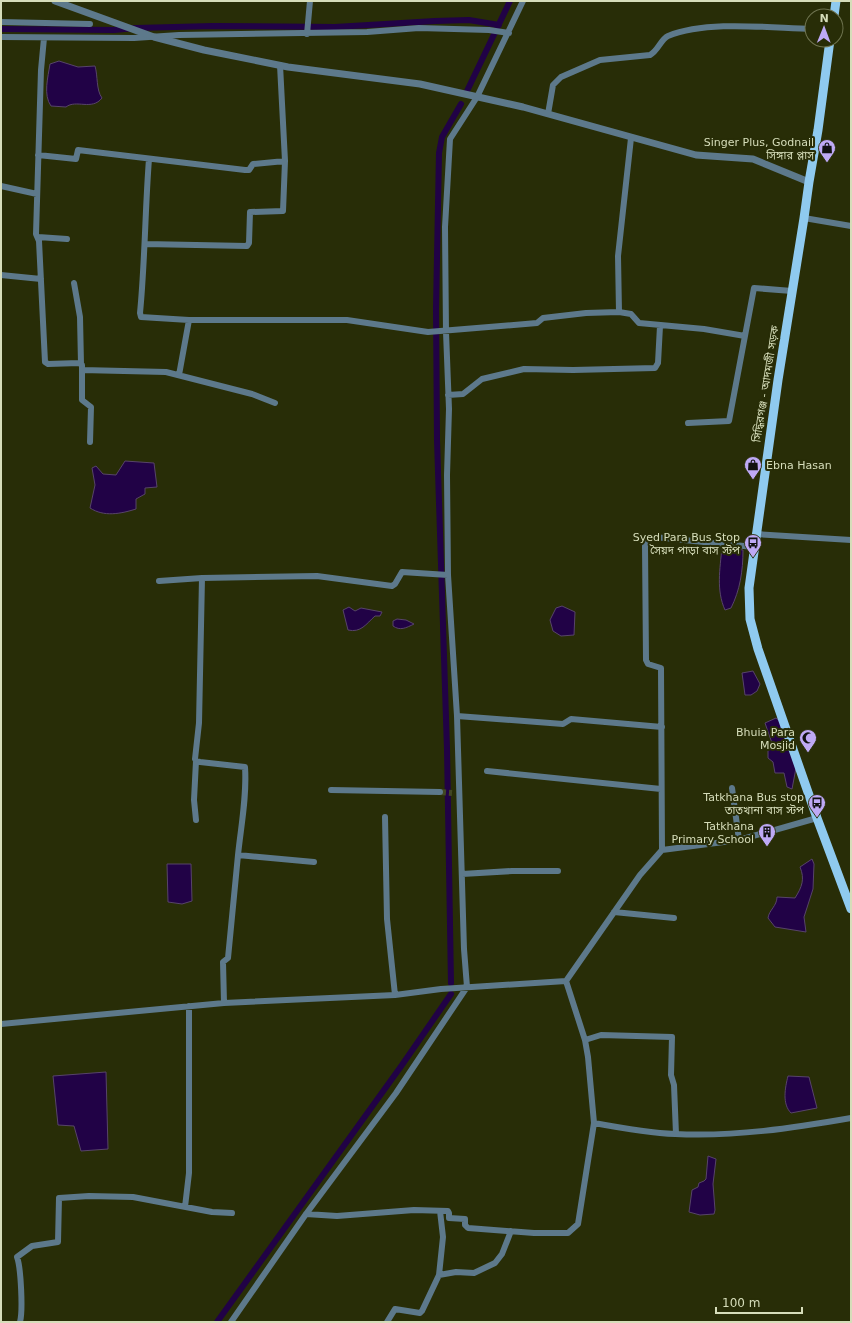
<svg xmlns="http://www.w3.org/2000/svg" width="852" height="1323" viewBox="0 0 852 1323" font-family="'DejaVu Sans','Noto Sans Bengali',sans-serif">
	<style>
		.water { fill: #210246; stroke: #574469 }
		.lines { fill: none; stroke-linecap: round; stroke-linejoin: round }
		.canal { stroke: #210246; stroke-width: 6 }
		.minor-tunnel { stroke: #424722; stroke-width: 6; stroke-dasharray: 6 3; stroke-linecap: butt }
		.minor { stroke: #5d798b; stroke-width: 6 }
		.tertiary { stroke: #5d798b; stroke-width: 7 }
		.primary { stroke: #8fcaef; stroke-width: 9 }
		.labels { text-anchor: middle; dominant-baseline: central; stroke-width: 4; stroke-linejoin: round; paint-order: stroke }
		.poi-label { font-size: 11px; fill: #d6ddba; stroke: #282d07; text-anchor: end }
		.street-label { font-size: 11px; fill: #d6ddba; stroke: #282d07 }
	</style>
	<rect width="100%" height="100%" fill="#282d07"/>
	<path class="water" d="M59,61L78,67L95,66C98,76 96,90 102,98C92,111 76,99 66,107L51,106C43,95 48,77 50,64Z
		M125,461L154,463L157,487L145,488V494L136,499V509C120,514 104,517 90,508L95,485L92,468L96,466L103,474L116,475Z
		M722,547L743,550C743,571 740,590 731,608L725,610C716,590 720,569 722,547Z
		M562,606L575,612L574,635L561,636L553,631L550,620L556,608Z
		M349,607L355,611L361,608L382,612L380,616H375C366,624 361,633 348,630L343,610Z
		M397,619L406,620L414,624C406,628 400,631 393,626V621Z
		M753,671L760,684L757,691L751,695H745L742,673Z
		M776,718L783,723L796,768L792,789L787,787L784,773H775L773,762L768,758V748L773,746L765,723Z
		M812,859L814,864L813,889L804,917L806,932L775,927L768,918C769,910 777,906 777,897L795,898C802,887 805,879 800,867Z
		M167,864H191L192,901L182,904L168,902Z
		M106,1072L108,1149L81,1151L74,1126L58,1125L53,1076Z
		M788,1076L809,1077L817,1108L791,1113C782,1104 785,1088 788,1076Z
		M708,1156L716,1159L713,1184L715,1210L714,1214L700,1215L689,1212L692,1190L698,1187L699,1183L704,1181L706,1179Z"/>
	<g class="lines">
		<path class="canal" d="M1,29L114,30L136,28L213,26L335,27L435,21L469,20L499,25
			M467,91L510,1
			M451,983L447,749L437,440L436,309L439,153L442,137L461,104
			M217,1322L402,1065L451,994"/>
		<path class="minor-tunnel" d="M440,792L452,793"/>
		<path class="minor" d="M1,22L90,24
			M307,34L310,1
			M1,37L134,38L179,35L367,32L419,28L489,30L509,33
			M44,38L41,70L36,234L39,241L45,362L48,364L79,363L82,365V400L91,407L90,442
			M548,114L553,85L561,77L600,60L650,55C658,51 661,39 668,36C708,20 770,28 812,29
			M38,155L76,159L78,150L245,170H249L253,164L285,161
			M149,159C145,210 145,262 140,313L141,317L189,320H347L428,332L537,323L543,318L586,313L619,312L631,314L639,323L704,329L745,336
			M1,186L37,194
			M804,218L851,226
			M38,237L67,239
			M145,244L247,246L249,243L250,212L283,211L285,161L280,65
			M1,275L41,279
			M74,283L80,317L81,364
			M619,312L618,256L631,138
			M82,370L166,372L252,394L275,403
			M179,375L189,320
			M448,395L463,394L482,379L524,369L573,370L655,368L658,363L660,326
			M688,423L729,421L754,288L792,291
			M755,534L851,540
			M202,578L199,723L195,759L196,761L200,762L245,767C247,796 241,826 238,855
			M159,581L202,578L317,576L392,586L395,584L402,572L448,575
			M457,716L563,724L571,719L662,727
			M487,771L661,789
			M732,788L739,840
			M331,790L440,792
			M385,817L387,919L395,995
			M196,820L194,800L196,761
			M662,850L661,668L648,664L646,660L645,546L648,541L654,537L754,547
			M462,874L512,871H558
			M614,912L674,918
			M566,981L640,875L662,850L739,840L817,818
			M224,1003L223,962L228,958L238,855L314,862
			M1,1024L224,1003L395,995L441,989L566,981L585,1040L588,1057L594,1123C621,1128 648,1133 675,1134C734,1137 794,1128 851,1118
			M585,1040L601,1035L672,1037L671,1075L674,1085L676,1134
			M185,1207L189,1173V1006
			M306,1214L337,1216L414,1210L448,1211L449,1213V1218L465,1219V1225L468,1228L534,1233H568L578,1224L594,1123
			M439,1275L456,1272L474,1273L495,1263L502,1254L511,1231
			M20,1322C23,1311 21,1268 17,1257L32,1246L58,1242L59,1198L89,1196L133,1197L212,1212L232,1213
			M231,1322L306,1214L396,1093L467,987L464,949L457,716L448,575L447,475L449,409L446,332L445,227L450,139L477,97L523,1
			M387,1322L395,1309L420,1313L422,1311L439,1275L443,1237L440,1211"/>
		<path class="tertiary" d="M55,1L154,37L204,50L288,67L420,84L523,107L696,155L753,159L809,182"/>
		<path class="primary" d="M834,16L836,1
			M830,40L818,130L809,182L804,218L778,380L749,588L750,619L758,649L817,818L851,909"/>
	</g>
	<defs>
		<symbol id="shop-pin" viewBox="-11 -11 22 30"><path d="M0 17L-7.5 6A9.5 9.5 0 1 1 7.5 6Z" fill="#bea9f5" stroke="#282d07"/><path d="M-5-2.5h2.3a2.7 3.5 0 0 1 5.4 0H5L5.5 6h-11ZM-1.5-2.5h3a1.5 2.3 0 0 0-3 0Z" fill="#111"/></symbol>
		<symbol id="bus-pin" viewBox="-11 -11 22 30"><path d="M0 17L-7.5 6A9.5 9.5 0 1 1 7.5 6Z" fill="#bea9f5" stroke="#282d07"/><path d="M-5-6H5V4H4V6H2V4H-2V6H-4V4H-5ZM-3.5-4V0h7V-4ZM-3.5 1.2v1.5H-2V1.2ZM2 1.2v1.5H3.5V1.2Z" fill="#111"/></symbol>
		<symbol id="mosque-pin" viewBox="-11 -11 22 30"><path d="M0 17L-7.5 6A9.5 9.5 0 1 1 7.5 6Z" fill="#bea9f5" stroke="#282d07"/><path d="M3.5-4.9A6 6 0 1 0 3.5 4.9A5 5 0 1 1 3.5-4.9Z" fill="#111"/></symbol>
		<symbol id="building-pin" viewBox="-11 -11 22 30"><path d="M0 17L-7.5 6A9.5 9.5 0 1 1 7.5 6Z" fill="#bea9f5" stroke="#282d07"/><path d="M-4-6H4V6H1V3H-1V6H-4ZM-2.5-4.3h1.7v1.8h-1.7ZM.8-4.3h1.7v1.8H.8ZM-2.5-1h1.7V.8h-1.7ZM.8-1h1.7V.8H.8Z" fill="#111"/></symbol>
	</defs>
	<g fill-rule="evenodd">
		<use href="#shop-pin" x="817" y="138" width="20" height="27"/>
		<use href="#shop-pin" x="743" y="455" width="20" height="27"/>
		<use href="#bus-pin" x="743" y="533" width="20" height="27"/>
		<use href="#mosque-pin" x="798" y="728" width="20" height="27"/>
		<use href="#bus-pin" x="807" y="793" width="20" height="27"/>
		<use href="#building-pin" x="757" y="822" width="20" height="27"/>
	</g>
	<g class="labels">
		<g class="poi-label">
			<text x="814" y="142">Singer Plus, Godnail<tspan x="814" dy="13">সিঙ্গার প্লাস</tspan></text>
			<text x="766" y="465" text-anchor="start">Ebna Hasan</text>
			<text x="740" y="537">Syed Para Bus Stop<tspan x="740" dy="13">সৈয়দ পাড়া বাস স্টপ</tspan></text>
			<text x="795" y="732">Bhuia Para<tspan x="795" dy="13">Mosjid</tspan></text>
			<text x="804" y="797">Tatkhana Bus stop<tspan x="804" dy="13">তাতখানা বাস স্টপ</tspan></text>
			<text x="754" y="826">Tatkhana<tspan x="754" dy="13">Primary School</tspan></text>
		</g>
		<g class="street-label">
			<text transform="translate(766 384) rotate(-81)">সিদ্ধিরগঞ্জ - আদমজী সড়ক</text>
		</g>
	</g>
	<rect width="852" height="1323" fill="none" stroke="#d6ddba" stroke-width="4"/>
	<g transform="translate(824 28) rotate(1)"><circle r="19" fill="#282d07" stroke="#6e734f"/>
	<path d="M0-3L7 15L0 10L-7 15Z" fill="#bea9f5"/>
	<text y="-6" font-size="11" font-weight="bold" text-anchor="middle" fill="#d6ddba">N</text>
	</g>
	<path d="M716 1307v6h86v-6" fill="none" stroke="#d6ddba" stroke-width="2"/>
	<text x="722" y="1307" font-size="12" fill="#d6ddba" stroke="#282d07" stroke-width="3" paint-order="stroke">100 m</text>
</svg>
